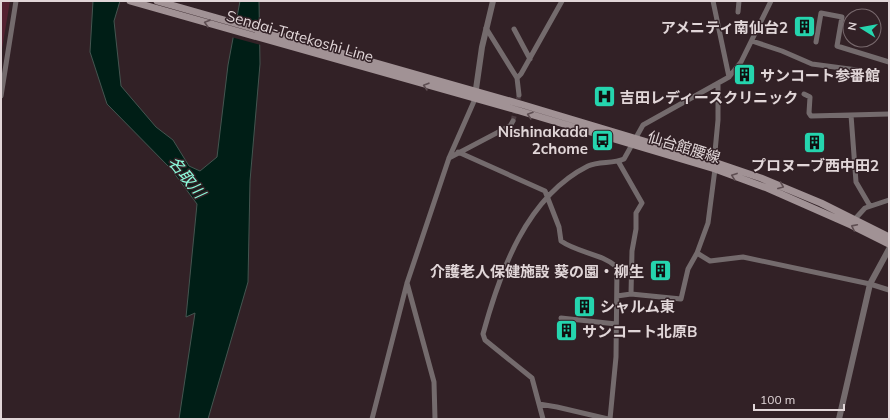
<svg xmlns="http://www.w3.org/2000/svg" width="890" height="420" viewBox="0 0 890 420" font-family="Mulish,'Noto Sans JP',sans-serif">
	<rect width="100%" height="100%" fill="#322126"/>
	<path fill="#542131" d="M1,1H10L1,55Z"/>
	<path fill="#001e16" stroke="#445550" d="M93,1H120L114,21L121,86L156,127L173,140L189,166L200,171L217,157L228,65L240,1H259L260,64L250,181L248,282L208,419H179L195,313L186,317L197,204L171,169L107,104L90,52Z"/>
	<path fill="#322126" d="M235,15L261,23V45L231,37Z"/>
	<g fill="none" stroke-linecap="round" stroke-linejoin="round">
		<path stroke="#4c3c41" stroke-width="5" stroke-dasharray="5 2.5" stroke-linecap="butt" d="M513,121L519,95"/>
		<path stroke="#746b6d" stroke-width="5" d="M713,1L729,77
			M738,12L739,1
			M486,28L517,78L519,95
			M514,29L530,59
			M752,41L782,51L812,64L857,70
			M816,42L821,13L842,17L837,46L889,62
			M517,78L521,74L562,1
			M804,94L810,97L809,113L811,116L889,114
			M1,96L16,1
			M851,115L856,182L870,206
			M458,152L545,191L559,227L561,241C578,253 601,253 617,267L616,357L610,419
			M449,158L510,126L513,121
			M618,161L642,203L636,213V229L632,251L631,294
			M714,162L718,120V83
			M855,219L865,208L889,200
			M697,253L708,223L715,169
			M407,283L434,382L435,419
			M617,296L631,294L681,299L688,269L697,253L710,261L743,257L870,284L889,290
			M561,318L616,324
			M539,404L557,407L608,419
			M372,419L407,283L449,158L475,99
			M543,419L532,378L485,340L483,334C500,272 526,197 588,166C599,161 613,164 624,159L643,125L729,77L741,62L771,1"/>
		<path stroke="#746b6d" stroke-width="6" d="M475,96L482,47L493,1
			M839,419L870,284L889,249"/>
		<path stroke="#a19295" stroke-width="7" d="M130,1L513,109L715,169L767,188L851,225L889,244
			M157,1L524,105L714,162L761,178L821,203L889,237"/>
	</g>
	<defs><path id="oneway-chevron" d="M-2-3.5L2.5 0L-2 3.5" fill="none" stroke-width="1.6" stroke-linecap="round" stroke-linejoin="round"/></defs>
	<g stroke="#5e4e52">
		<use href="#oneway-chevron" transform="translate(207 23) rotate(-164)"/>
		<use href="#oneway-chevron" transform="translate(426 86) rotate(-164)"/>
		<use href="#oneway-chevron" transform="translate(530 115) rotate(-163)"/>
		<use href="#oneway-chevron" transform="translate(734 176) rotate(-160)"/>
		<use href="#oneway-chevron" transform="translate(781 186) rotate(22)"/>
		<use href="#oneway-chevron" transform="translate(854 227) rotate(-154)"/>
	</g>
	<defs>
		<symbol id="building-square" viewBox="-11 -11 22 22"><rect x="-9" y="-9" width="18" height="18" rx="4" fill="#25d5ae" stroke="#322126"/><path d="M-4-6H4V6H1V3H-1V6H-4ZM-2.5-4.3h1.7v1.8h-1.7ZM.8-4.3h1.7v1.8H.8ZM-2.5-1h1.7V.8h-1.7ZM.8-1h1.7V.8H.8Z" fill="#111"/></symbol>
		<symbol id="hospital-square" viewBox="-11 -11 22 22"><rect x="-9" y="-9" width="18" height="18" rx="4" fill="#25d5ae" stroke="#322126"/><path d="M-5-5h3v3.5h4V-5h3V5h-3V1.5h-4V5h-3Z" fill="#111"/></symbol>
		<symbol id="bus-square" viewBox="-11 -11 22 22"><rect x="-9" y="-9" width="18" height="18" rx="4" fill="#25d5ae" stroke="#322126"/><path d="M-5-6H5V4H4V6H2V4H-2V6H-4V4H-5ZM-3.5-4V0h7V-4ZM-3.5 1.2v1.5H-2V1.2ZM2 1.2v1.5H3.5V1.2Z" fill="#111"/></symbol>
	</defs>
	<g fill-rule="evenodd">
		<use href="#building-square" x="792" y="14" width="25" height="25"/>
		<use href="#building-square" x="732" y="62" width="25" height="25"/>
		<use href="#hospital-square" x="592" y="84" width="25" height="25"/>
		<use href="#bus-square" x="590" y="128" width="25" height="25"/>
		<use href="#building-square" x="802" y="130" width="25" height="25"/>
		<use href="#building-square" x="648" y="258" width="25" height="25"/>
		<use href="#building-square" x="572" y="294" width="25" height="25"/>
		<use href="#building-square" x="554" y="318" width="25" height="25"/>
	</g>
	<g text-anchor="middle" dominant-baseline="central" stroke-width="3" stroke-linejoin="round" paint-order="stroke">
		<g font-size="15" font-weight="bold" fill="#e1d6d8" stroke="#322126" text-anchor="start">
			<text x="788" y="27" text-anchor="end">アメニティ南仙台2</text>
			<text x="760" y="75">サンコート参番館</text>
			<text x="620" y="97">吉田レディースクリニック</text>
			<text x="588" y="131" text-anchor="end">Nishinakada<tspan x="588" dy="17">2chome</tspan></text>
			<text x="815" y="165" text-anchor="middle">プロヌーブ西中田2</text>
			<text x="644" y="271" text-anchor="end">介護老人保健施設 葵の園・柳生</text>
			<text x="600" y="306">シャルム東</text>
			<text x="582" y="331">サンコート北原B</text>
		</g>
		<g font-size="15" fill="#e1d6d8" stroke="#322126">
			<text transform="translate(300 36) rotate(16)">Sendai-Tatekoshi Line</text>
			<text transform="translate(684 147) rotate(17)">仙台館腰線</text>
		</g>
		<g font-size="16" font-style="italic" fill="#8cfcdc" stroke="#322126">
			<text transform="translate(187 177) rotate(51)">名取川</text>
		</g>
	</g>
	<rect width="890" height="420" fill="none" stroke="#e1d6d8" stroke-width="4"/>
	<g transform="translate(862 28) rotate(281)"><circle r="19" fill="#322126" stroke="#78696d"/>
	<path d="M0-3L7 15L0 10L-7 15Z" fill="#25d5ae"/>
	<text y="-6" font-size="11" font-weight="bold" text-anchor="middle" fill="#e1d6d8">N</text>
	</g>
	<path d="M754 404v6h90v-6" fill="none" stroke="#e1d6d8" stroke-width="2"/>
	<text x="760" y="404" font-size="12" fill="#e1d6d8" stroke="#322126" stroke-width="3" paint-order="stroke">100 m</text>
</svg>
